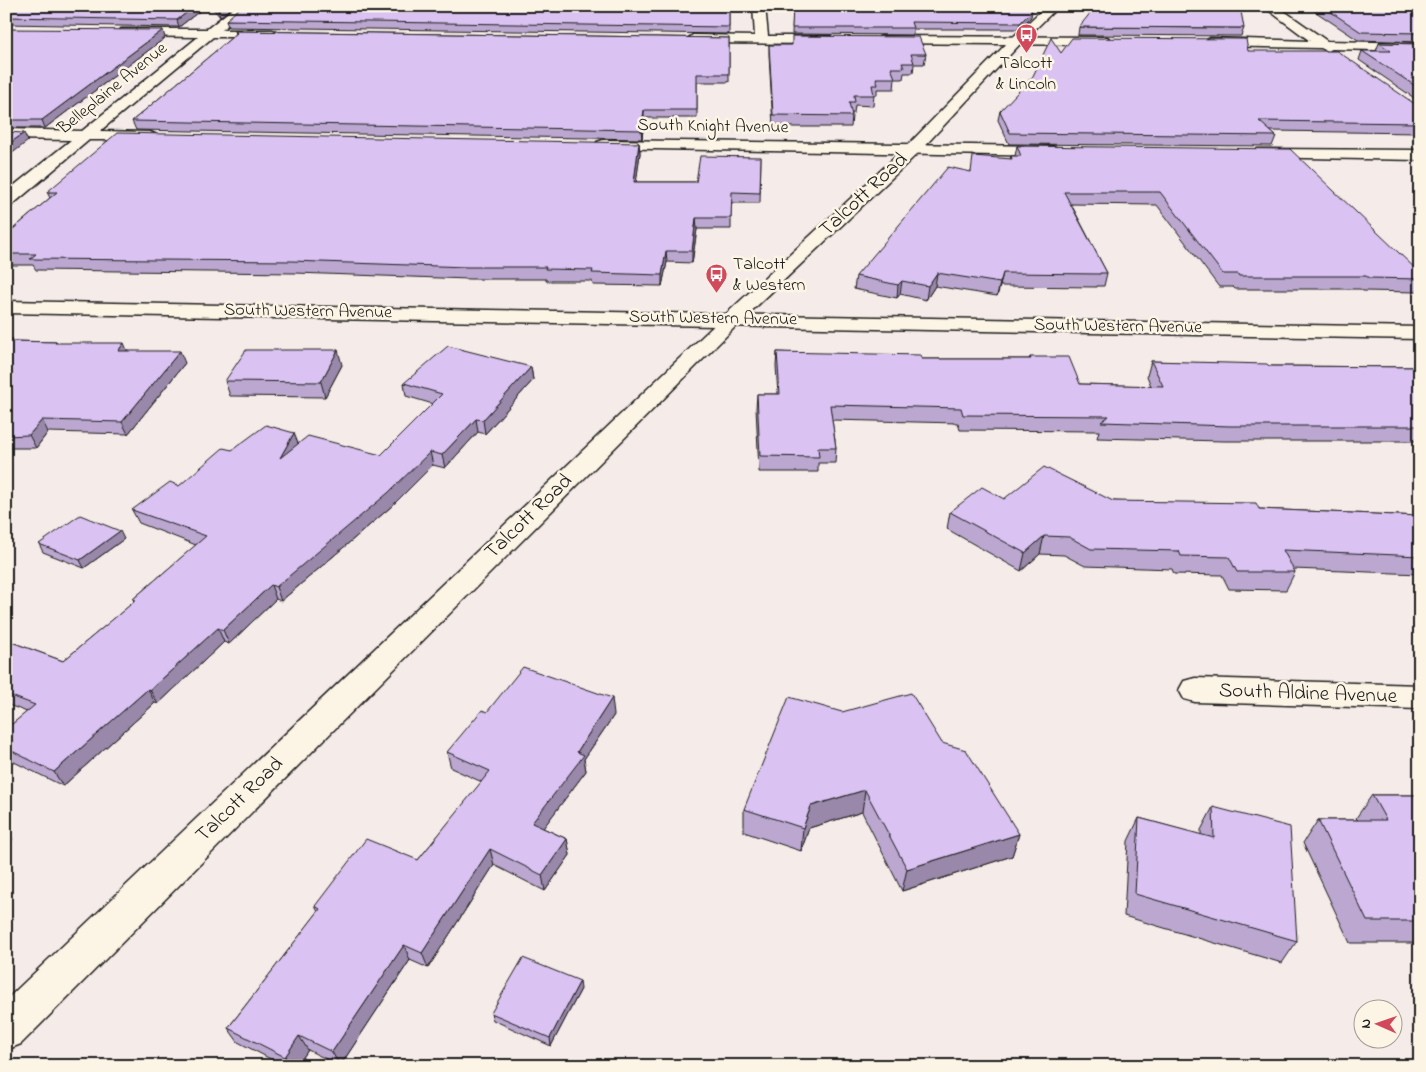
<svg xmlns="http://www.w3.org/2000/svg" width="1426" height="1072" viewBox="0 0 1426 1072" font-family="'Indie Flower',sans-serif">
	<rect width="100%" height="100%" fill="#f5ebe8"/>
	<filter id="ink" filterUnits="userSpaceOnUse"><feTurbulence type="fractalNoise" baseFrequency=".02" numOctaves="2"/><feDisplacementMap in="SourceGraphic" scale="10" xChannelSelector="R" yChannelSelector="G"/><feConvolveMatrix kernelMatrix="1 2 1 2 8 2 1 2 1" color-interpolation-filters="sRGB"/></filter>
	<g filter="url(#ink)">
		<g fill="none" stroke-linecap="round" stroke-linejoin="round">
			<defs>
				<path id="street" d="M236,6H249L222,30H272L276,31L278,34L276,37H213L100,131L150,132L155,134L158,137L155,140H89L12,205L6,206V192L71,140L6,139V129L82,131L198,37L125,36L119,32L121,29H207Z
					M753,6H765L768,36H830L836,40L830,44L693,43L687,39L693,35L755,36Z
					M1263,6H1277L1327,41L1420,43V51L1332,49L1327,51L1321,48L1210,46L1204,42L1210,38L1310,41Z
					M883,36L1107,37L1113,41L1107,45L879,43L877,40L879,37Z
					M603,140L1052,146L1058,148L1060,151L1058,154L1052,156L597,148L595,145L597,142Z
					M1258,149L1420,150V160L1252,157L1250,154L1252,151Z
					M6,301L1420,327V339L6,313Z
					M1195,678L1420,685V709L1195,702L1184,699L1179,690L1184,681Z"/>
				<path id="secondary" d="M1046,6H1059L1020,44L918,153L739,323L21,1044L6,1050V1000L725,315L906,147L1012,38Z"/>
			</defs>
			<use href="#street" stroke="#1c1c1c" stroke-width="3"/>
			<use href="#secondary" stroke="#1c1c1c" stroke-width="3"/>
			<use href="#street" fill="#fcf5e5" fill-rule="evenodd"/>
			<use href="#secondary" fill="#fcf5e5" fill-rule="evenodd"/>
		</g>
		<path fill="#bba7d0" stroke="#1c1c1c" d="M6,6H206L179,27L6,24Z
			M211,6H233L220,17Z
			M729,6V34L228,27L226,20Z
			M793,6L1031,17L1019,29H913V35L792,34Z
			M1307,6H1420V42L1358,40Z
			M1079,27L1244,28L1241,36L1078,35Z
			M6,29L165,38L45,128H6Z
			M235,31L729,38V82H697V118H644L642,139L136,130L132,121L236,34Z
			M1379,43L1420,44V102L1359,60L1362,51H1376Z
			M769,45L926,54L924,64H914L913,73H904L903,79H895L894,89H877V95H874L873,106L855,105L854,113H852V116L851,127H773L769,55Z
			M1248,51L1420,106V133L1270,131L1276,136L1272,146L1009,144L998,120L1000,111L1061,53Z
			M639,143L640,153L636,182H696L761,157L760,203H731V229H697L692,263L667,262L662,286L593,285L592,281H546V279H469L295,273L36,270L33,265H6V235L50,198L47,192Z
			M1017,146L1420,273V285L1417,292L1363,291L1360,289H1235L1233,287H1219L1157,205L1071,204L1107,273L1104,286H1097V287L1000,286L997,296L935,286L926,300L900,294L897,298L854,289L856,276L971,172L1010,159L1011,156H1015Z
			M6,338L14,341L56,342V343L128,351L185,363L128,434L48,432L36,448H6Z
			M777,352L922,359H1029L1030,357L1080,384L1151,386L1147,376L1151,361L1269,366L1420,367V441H1224L1097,438L1099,431L960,430L958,423L832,420L836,448L835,463H818V472H759L756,408L757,394H778L776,366Z
			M342,365L325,397L230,396L225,381Z
			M531,367L533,380L485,434L478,432L445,468L433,465L392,506L281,601L276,599L229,644L224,642L158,704L155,703L63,786L6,758V729L27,712L6,704V640L63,661L134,602L133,599L196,545L139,523L132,510L179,486L232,450L298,444L381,455L433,404L406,396L404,383Z
			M1004,499L1113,501L1259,509L1420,516V574L1293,569L1295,572L1286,590L1229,589L1222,575L1174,574L1172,569L1085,566L1064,555L1040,554L1021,571L947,529L950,512Z
			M124,539L84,568L43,552L39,544Z
			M487,712L614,715L584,759L586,771L543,828L567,839L570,855L545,891L494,865L428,968L410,960L340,1066L308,1050L297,1066H284L238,1042L228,1028L318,912L315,906L418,860L482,782L451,768L447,752Z
			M942,743L1019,834L1012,856L902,891L862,812L809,828L801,851L744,832V809Z
			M1372,795H1420V943H1350L1303,843L1318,820H1358L1356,818Z
			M1213,807L1297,941L1282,963L1124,916L1128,841L1139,818L1201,835V830Z
			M581,989L551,1046L493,1020L491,1013Z"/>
		<path fill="#9988a9" stroke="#1c1c1c" d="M195,6H206L179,27L177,20Z
			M223,6H233L220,17L218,10Z
			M1032,11L1031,17L1019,29L1020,23Z
			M163,30L165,38L45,128L42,120Z
			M644,110V118L642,139L641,130Z
			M24,133L28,141L6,158V146Z
			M639,143L640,153L635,192L634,182Z
			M696,218L697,229L692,263V251Z
			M666,251L667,262L662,286V275Z
			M937,273L935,286L926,300L928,286Z
			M1003,273L1000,286L997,296L1000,283Z
			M902,281L900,294L897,298L898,285Z
			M124,343L129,355L118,351Z
			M338,350L342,365L325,397L321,382Z
			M180,351L185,363L128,434L122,422Z
			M531,367L533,380L485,434L483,420Z
			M476,419L478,432L445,468L442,455Z
			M42,420L48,432L36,448L29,435Z
			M294,433L299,446L280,458Z
			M430,452L433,465L392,506L281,601L276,587Z
			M120,531L124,539L84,568L80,560Z
			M1044,536L1040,554L1021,571L1025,553Z
			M271,585L276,599L229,644L223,630Z
			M218,628L224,642L158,704L150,690Z
			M148,689L155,703L63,786L54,772Z
			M612,698L614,715L584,759L586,771L535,839L532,823L577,752Z
			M865,790L862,812L809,828L801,851L803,828L811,806Z
			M6,831L13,839L6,847Z
			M1019,834L1012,856L902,891L907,869Z
			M567,839L570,855L545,891L542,875Z
			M490,849L494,865L428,968L422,953Z
			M404,945L410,960L340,1066L332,1052Z
			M580,981L581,989L551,1046L550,1038Z
			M299,1036L308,1050L297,1066H290L285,1057Z"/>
		<path fill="#dac2f2" stroke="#1c1c1c" d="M6,6H195L177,20L6,17Z
			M215,6H223L218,10Z
			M242,6H729V27L226,20Z
			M793,6H1029L1032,11L1020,23L911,22L913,28H792Z
			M1096,6H1240L1244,28L1079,27Z
			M1322,6H1420V33L1361,32Z
			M6,29L163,30L42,120H6Z
			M235,31L729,38V74H697V110H644L641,130L132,121L237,33Z
			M792,36L919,37L926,54H911L914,63H902L904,68H891L895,78H876L878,85H872L874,95H854L855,102H849L852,116L773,115L769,45H792Z
			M1051,38L1061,53L1072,38L1246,39L1248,51H1337L1418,106H1420V123L1259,121L1276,136L1010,133L1000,111L1033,76Z
			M1379,43L1420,44V89L1362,51H1391Z
			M6,132L24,133L6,146Z
			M117,133L639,143L634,182H696L700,156L761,157L760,193L732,192L731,218H696L692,251H666L662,275L592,273L593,270L545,269L546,267H467L291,261L30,259L36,254H6V235L57,192H47Z
			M1017,146L1290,149L1420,273V274H1418L1420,276V279L1369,278L1366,276H1239L1238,274H1223L1160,192H1064L1107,273H1100V274L1003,273L1000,283L937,273L928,286L902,281L898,285L856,276L948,167L971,172L973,156L1012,159L1011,156H1021Z
			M6,338L13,339L10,341L56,342L55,343H124L118,351H180L122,422L42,420L29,435L6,436Z
			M448,346L531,367L483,420L476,419L442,455L430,452L388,493L276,587L271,585L223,630L218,628L150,690L148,689L54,772L6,748V729L35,705L6,694V640L63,661L136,600L133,599L206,536L132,510L170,482L179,486L223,448L232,450L266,425L294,433L280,458L308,436L381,455L442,394L404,383Z
			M246,350H338L321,382L225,381Z
			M777,352L921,355L922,359H1031L1030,357H1069L1080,384L1163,386L1151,361L1267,364L1269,366L1420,367V426H1230L1101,422L1109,416L963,415L961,408L830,405L836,448H818L819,457L760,456L757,394H780Z
			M1044,467L1113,501L1256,503L1259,509L1420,516V556L1283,550L1295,572H1237L1229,557L1181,556L1179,551L1091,549L1069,537L1044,536L1025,553L950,512L982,487L1004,499Z
			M80,515L120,531L80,560L39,544Z
			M523,667L612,698L577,752L584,755L532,823L567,839L542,875L490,849L422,953L404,945L332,1052L299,1036L285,1057L228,1028L320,909L315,906L366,839L418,860L490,771L447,752L482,710L487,712Z
			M911,693L942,743L966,750L1019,834L907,869L865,790L811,806L803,828L744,809L789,697L842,712Z
			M1372,795H1420V921H1367L1318,820H1386Z
			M1213,807L1290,827L1297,941L1135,894L1139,818L1214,838Z
			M523,958L580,981L550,1038L491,1013Z"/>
	</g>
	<defs>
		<symbol id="bus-pin" viewBox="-11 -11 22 30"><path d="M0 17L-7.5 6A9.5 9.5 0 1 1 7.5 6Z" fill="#d1495b" stroke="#fcf5e5"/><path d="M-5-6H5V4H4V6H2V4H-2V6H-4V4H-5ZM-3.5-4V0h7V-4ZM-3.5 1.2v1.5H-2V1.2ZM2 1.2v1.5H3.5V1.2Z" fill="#fff"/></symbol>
	</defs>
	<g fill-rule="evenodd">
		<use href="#bus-pin" x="1014" y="22" width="25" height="34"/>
		<use href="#bus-pin" x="704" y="262" width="25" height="34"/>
	</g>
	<g text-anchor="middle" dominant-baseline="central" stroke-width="5" stroke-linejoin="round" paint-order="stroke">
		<g font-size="18" fill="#1c1c1c" stroke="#fcf5e5">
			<text x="1026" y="64">Talcott<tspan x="1026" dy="21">&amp; Lincoln</tspan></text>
			<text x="733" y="265" text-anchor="start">Talcott<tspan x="733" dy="21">&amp; Western</tspan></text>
		</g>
		<g font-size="18" fill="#1c1c1c" stroke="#fcf5e5">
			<text transform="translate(113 89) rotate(-39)">Belleplaine Avenue</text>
			<text transform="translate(713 127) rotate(1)">South Knight Avenue</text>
			<text transform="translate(308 312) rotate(1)">South Western Avenue</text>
			<text transform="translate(713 319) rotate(1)">South Western Avenue</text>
			<text transform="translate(1118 327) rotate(1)">South Western Avenue</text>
		</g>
		<g font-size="21" fill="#1c1c1c" stroke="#fcf5e5">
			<text transform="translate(864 195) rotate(-43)">Talcott Road</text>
			<text transform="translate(529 517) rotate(-44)">Talcott Road</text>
			<text transform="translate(1308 694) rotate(2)">South Aldine Avenue</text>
			<text transform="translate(240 800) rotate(-44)">Talcott Road</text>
		</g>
	</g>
	<rect width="1426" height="1072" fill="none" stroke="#fcf5e5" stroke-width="25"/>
	<rect x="12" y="12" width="1401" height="1047" fill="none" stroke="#1c1c1c" stroke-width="2" filter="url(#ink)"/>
	<g transform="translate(1378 1024) rotate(272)"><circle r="24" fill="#fcf5e5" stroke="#a29e95"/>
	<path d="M0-4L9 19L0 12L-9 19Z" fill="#d1495b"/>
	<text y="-8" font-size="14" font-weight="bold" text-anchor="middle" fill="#1c1c1c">N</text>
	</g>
</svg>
